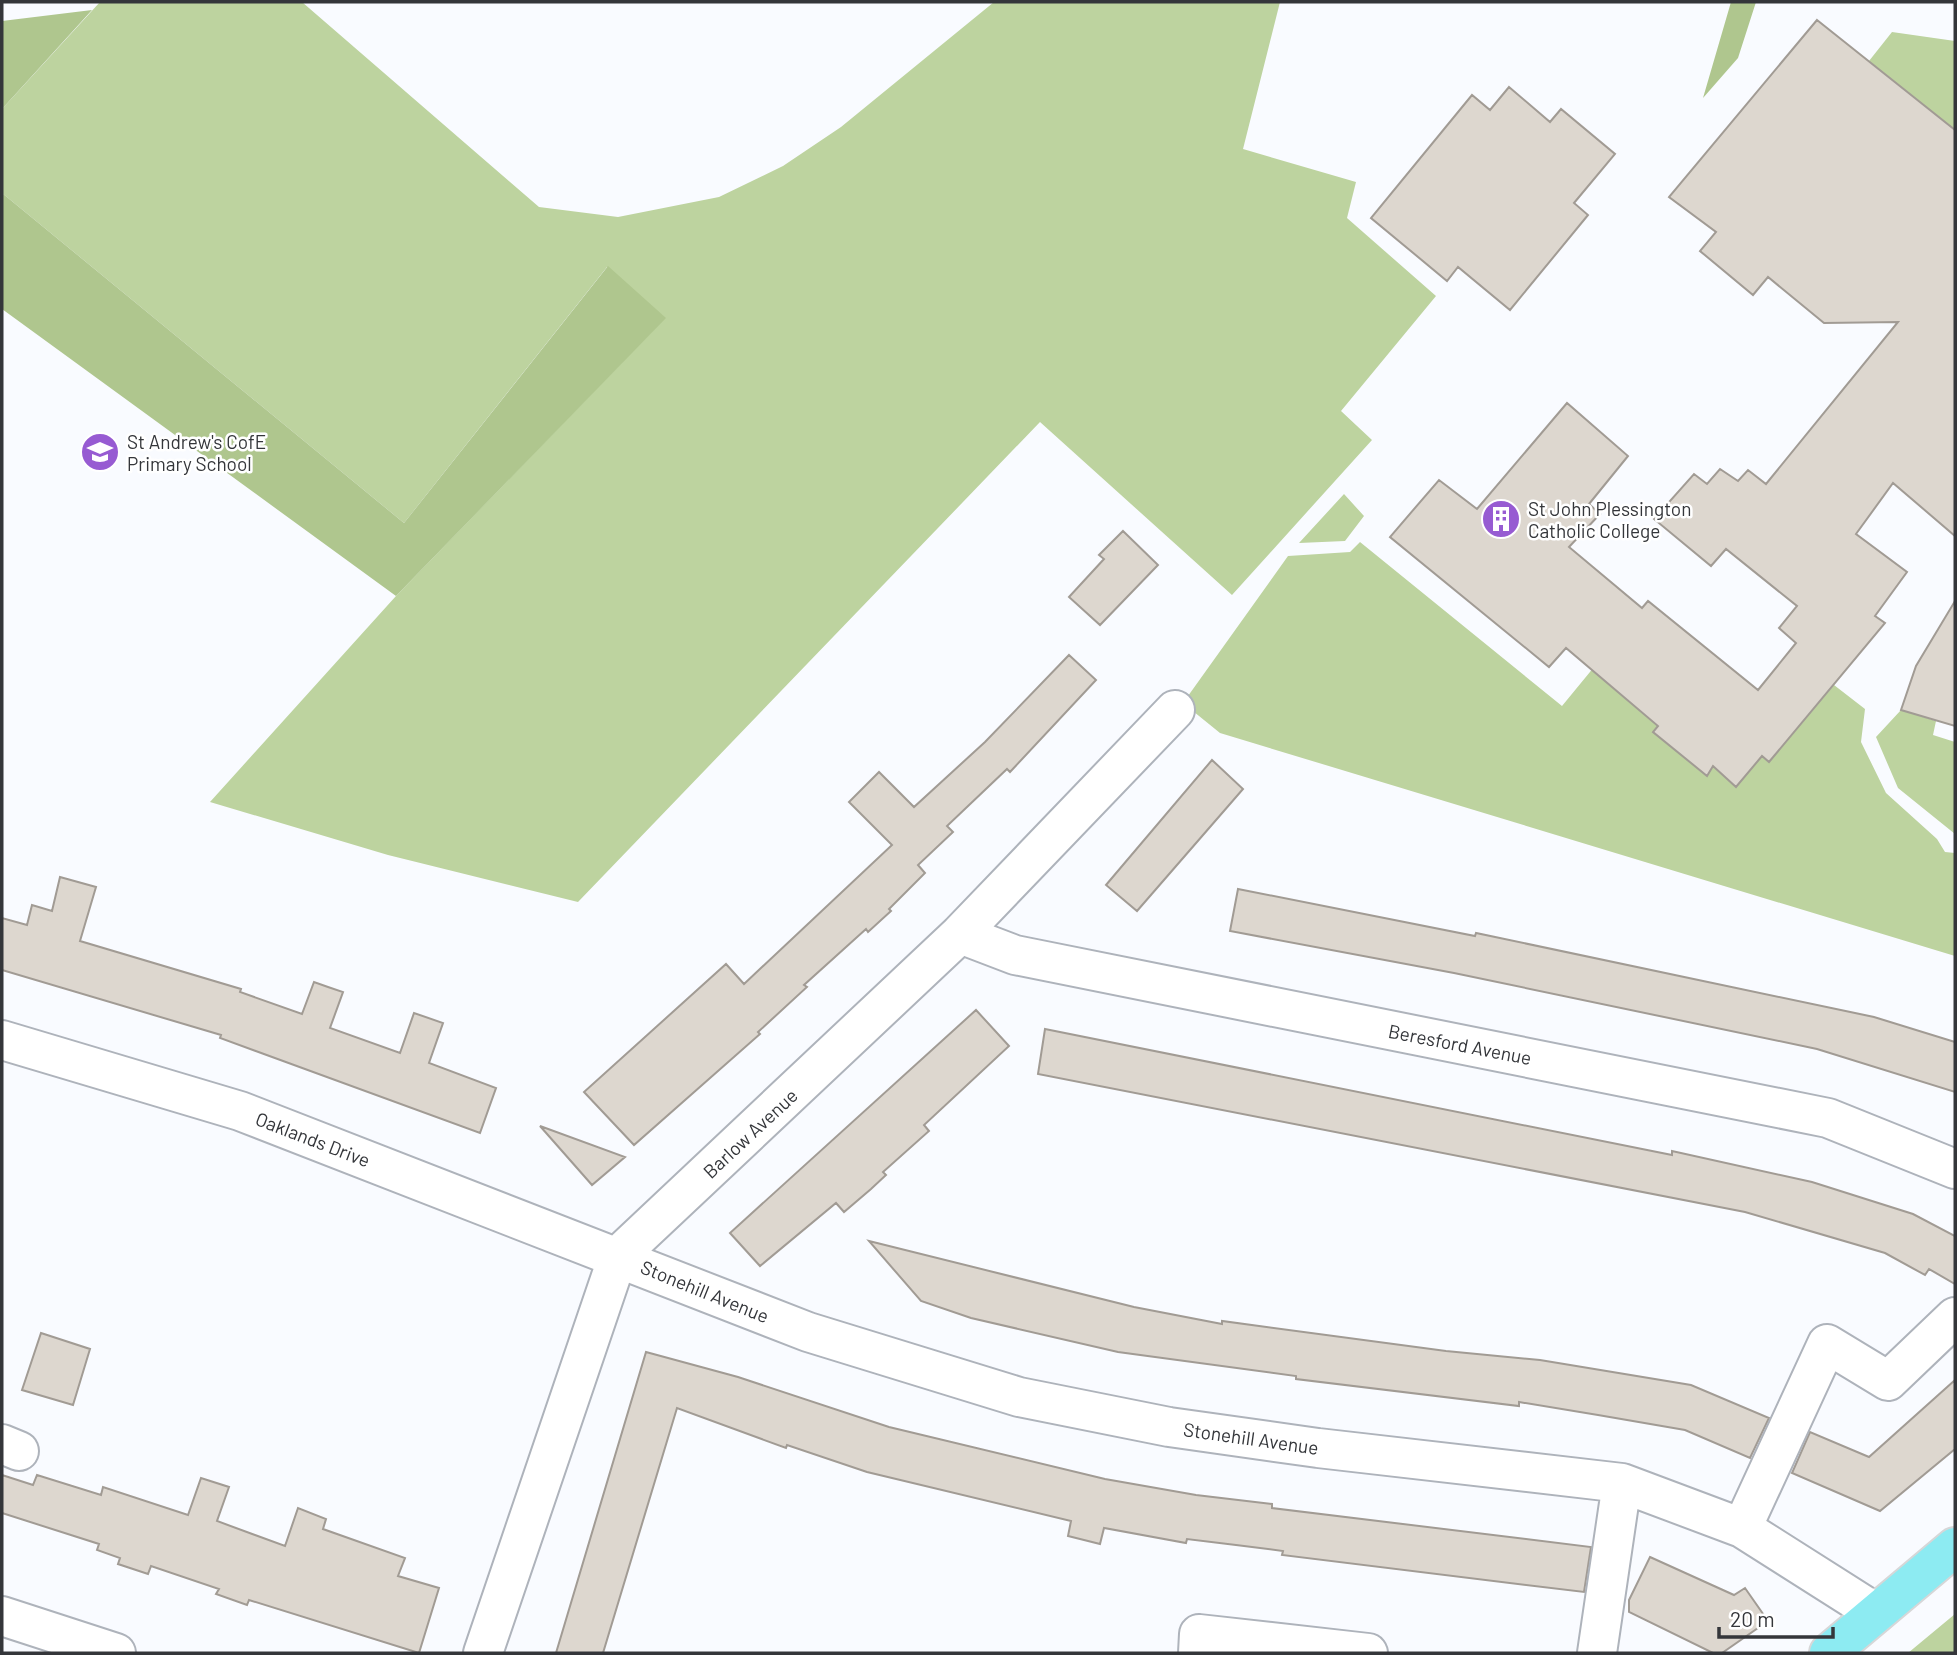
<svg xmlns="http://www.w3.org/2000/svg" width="1957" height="1655" viewBox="0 0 1957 1655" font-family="Barlow,sans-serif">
	<rect width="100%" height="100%" fill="#f9fbff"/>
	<path fill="#bdd39f" d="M100,2H302L539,207L618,217L719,197L783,166L841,127L994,2H1280L1243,149L1356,182L1347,218L1436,296L1341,411L1372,440L1232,595L1040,422L578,902L388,855L210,802L396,596L665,318L607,267L404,523L2,193V109Z
		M1892,32L1955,41V130L1869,61Z
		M1344,494L1364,516L1345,541L1299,543Z
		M1360,542L1562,706L1599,661L1663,720L1654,732L1706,775L1713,766L1736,787L1762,756L1769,761L1834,685L1865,709L1861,742L1886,793L1937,839L1945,852L1955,853V956L1220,733L1183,703L1288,556L1350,552Z
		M1901,710L1936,721L1933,735L1955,742V834L1898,788L1876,737Z
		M1955,1614V1653H1908Z"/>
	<path fill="#afc68e" d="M1731,2H1756L1738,58L1703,98Z
		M92,10L2,109V21Z
		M2,193L404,523L608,266L666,318L396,596L2,309Z"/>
	<path fill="#ddd7cf" stroke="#a19b94" stroke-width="2" d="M1817,20L1955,130V536L1893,483L1856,534L1907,572L1875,616L1885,623L1769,762L1762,756L1736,787L1713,766L1707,776L1653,732L1658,726L1566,648L1549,667L1390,537L1439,480L1477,509L1567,403L1628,456L1589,504L1600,514L1569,547L1642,608L1648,601L1758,690L1796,643L1779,628L1797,606L1726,549L1711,566L1654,519L1694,474L1707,484L1720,469L1738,481L1748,470L1766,484L1898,322L1824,323L1768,277L1753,295L1700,251L1716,232L1669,197Z
		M1509,87L1550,122L1561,109L1615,154L1574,203L1588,215L1510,310L1458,267L1447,281L1371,218L1472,95L1490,110Z
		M1123,531L1158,565L1100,625L1069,597L1104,559L1099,555Z
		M1955,601V726L1901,710L1916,666Z
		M1069,655L1096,680L1010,772L1007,769L947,826L953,832L918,865L925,873L889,909L891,911L868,932L866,929L804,985L807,987L758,1032L760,1034L634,1145L584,1092L726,964L744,984L892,845L849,802L879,772L914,807L985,742Z
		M1212,760L1243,789L1137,911L1106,885Z
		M60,877L96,887L80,941L241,989L240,992L302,1014L314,982L328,987L343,992L330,1028L400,1053L414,1013L443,1023L429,1063L496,1088L480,1133L220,1038L221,1035L2,970V918L27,925L32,905L52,911Z
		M1238,889L1475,936L1476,933L1874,1017L1955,1042V1092L1817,1049L1454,973L1230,931Z
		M976,1010L1009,1046L924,1125L929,1131L883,1172L886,1175L871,1189L844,1212L836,1203L760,1266L730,1233Z
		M1045,1029L1672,1155V1151L1812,1182L1913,1214L1955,1236V1284L1929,1269L1925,1275L1885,1253L1745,1212L1038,1074Z
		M540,1126L625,1157L592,1185Z
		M869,1241L1134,1307L1222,1324V1321L1446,1351L1540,1360L1691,1385L1769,1418L1750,1458L1685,1430L1598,1415L1519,1402V1406L1296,1379V1376L1118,1352L971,1318L921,1301Z
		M41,1333L90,1349L73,1405L22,1390Z
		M646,1352L738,1377L889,1427L1105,1479L1196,1495L1272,1504V1508L1591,1547L1584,1592L1282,1555L1283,1551L1236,1545L1187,1539L1186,1543L1104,1528L1100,1544L1068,1536L1071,1521L867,1472L787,1445L786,1448L677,1408L603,1653H556Z
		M1955,1380V1449L1880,1511L1792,1473L1810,1432L1869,1457Z
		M2,1475L33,1485L37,1475L101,1495L103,1487L188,1515L201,1478L229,1487L217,1521L285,1546L298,1508L326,1519L323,1529L405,1558L398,1576L439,1588L419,1653L249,1600L247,1605L216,1594L219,1589L151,1566L148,1574L118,1564L120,1558L97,1550L99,1544L2,1513Z
		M1650,1557L1734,1595L1745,1588L1768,1621L1722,1653H1713L1629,1612V1600Z"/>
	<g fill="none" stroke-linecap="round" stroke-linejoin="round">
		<defs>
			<path id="minor" d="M960,934L1015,955L1828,1118L1955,1169
				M2,1040L240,1111L808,1332L1019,1397L1169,1427L1318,1448L1622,1483L1742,1528L1876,1613
				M2,1444L19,1451
				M1742,1528L1827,1344L1888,1381L1955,1317
				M2,1616L116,1653
				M483,1653L618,1256L960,934L1175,710
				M1198,1653L1199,1634L1368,1653
				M1597,1653L1622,1483"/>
			<path id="major" d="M1829,1653L1955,1547"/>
		</defs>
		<use href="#minor" stroke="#aeb3bb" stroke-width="42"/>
		<use href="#major" stroke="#d6d7d8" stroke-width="42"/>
		<use href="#minor" stroke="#fff" stroke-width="38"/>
		<use href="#major" stroke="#8debf2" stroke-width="38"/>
	</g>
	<defs>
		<symbol id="school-disc" viewBox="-11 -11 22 22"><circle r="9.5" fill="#975bd2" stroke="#fff"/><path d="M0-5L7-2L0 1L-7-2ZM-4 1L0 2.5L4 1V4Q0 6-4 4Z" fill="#fff"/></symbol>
		<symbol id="building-disc" viewBox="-11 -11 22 22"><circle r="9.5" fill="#975bd2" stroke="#fff"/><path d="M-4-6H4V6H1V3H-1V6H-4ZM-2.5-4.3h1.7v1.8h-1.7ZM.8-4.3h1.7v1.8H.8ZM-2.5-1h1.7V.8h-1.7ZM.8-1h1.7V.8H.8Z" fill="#fff"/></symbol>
	</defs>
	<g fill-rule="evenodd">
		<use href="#school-disc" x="78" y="430" width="44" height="44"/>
		<use href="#building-disc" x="1479" y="497" width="44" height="44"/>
	</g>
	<g text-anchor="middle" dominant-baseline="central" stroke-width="5" stroke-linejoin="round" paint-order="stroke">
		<g font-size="19" fill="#34363a" stroke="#fff" text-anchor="start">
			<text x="127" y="441">St Andrew's CofE<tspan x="127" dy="22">Primary School</tspan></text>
			<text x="1528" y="508">St John Plessington<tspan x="1528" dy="22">Catholic College</tspan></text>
		</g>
		<g font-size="19" fill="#34363a" stroke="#fff">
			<text transform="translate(1460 1044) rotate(11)">Beresford Avenue</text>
			<text transform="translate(750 1133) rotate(-43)">Barlow Avenue</text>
			<text transform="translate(313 1139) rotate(21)">Oaklands Drive</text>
			<text transform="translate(705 1291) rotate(22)">Stonehill Avenue</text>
			<text transform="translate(1251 1438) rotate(8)">Stonehill Avenue</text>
		</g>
	</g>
	<rect width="1957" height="1655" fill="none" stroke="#34363a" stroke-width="7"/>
	<path d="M1719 1627v10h114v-10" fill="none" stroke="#34363a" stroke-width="3.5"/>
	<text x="1730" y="1627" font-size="21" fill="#34363a" stroke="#ffffff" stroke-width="5" paint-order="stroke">20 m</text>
</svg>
